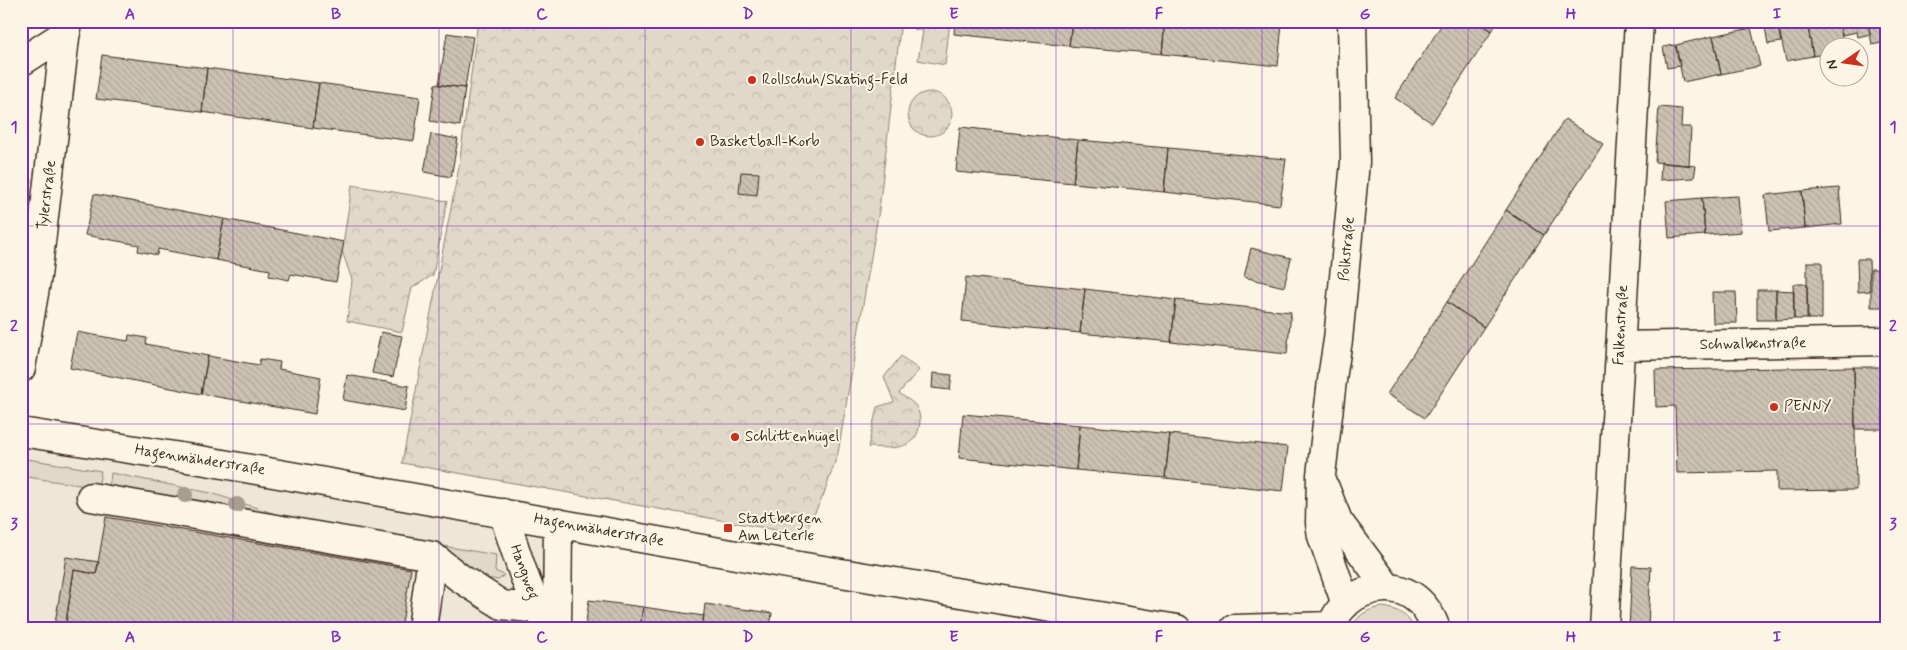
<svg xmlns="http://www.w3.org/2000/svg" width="1907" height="650" viewBox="0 0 1907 650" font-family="Mynerve,sans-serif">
	<defs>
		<pattern id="park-crowns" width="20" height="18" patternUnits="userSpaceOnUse" patternTransform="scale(1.25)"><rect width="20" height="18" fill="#e0d8c8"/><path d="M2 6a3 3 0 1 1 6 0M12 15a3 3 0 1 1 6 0" fill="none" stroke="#c1baab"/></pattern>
		<pattern id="building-back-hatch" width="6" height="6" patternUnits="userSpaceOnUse" patternTransform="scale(1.25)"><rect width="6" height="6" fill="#ccc2b3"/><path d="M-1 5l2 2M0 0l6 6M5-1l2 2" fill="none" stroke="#b0a79a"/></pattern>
	</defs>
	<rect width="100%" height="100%" fill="#fcf5e5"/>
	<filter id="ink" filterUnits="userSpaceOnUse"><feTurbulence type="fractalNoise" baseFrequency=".02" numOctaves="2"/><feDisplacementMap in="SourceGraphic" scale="10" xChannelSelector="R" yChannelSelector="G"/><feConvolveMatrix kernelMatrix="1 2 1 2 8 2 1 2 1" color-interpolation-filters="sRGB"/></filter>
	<g filter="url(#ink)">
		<path fill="#eee6d6" d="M21,432L558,523L557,629H21Z"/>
		<path fill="#e0d8c8" stroke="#8e8173" d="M21,458L101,471L98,488L21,476Z
			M111,473L211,493L285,517L109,488Z
			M437,545L496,555L495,571L504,575L499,580L485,578Z
			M1383,607C1397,609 1409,615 1414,629H1351C1358,614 1368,609 1383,607Z"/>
		<path fill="url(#park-crowns)" stroke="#8e8173" d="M478,21H901L879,210L838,453L824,494L804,535L402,463L459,166Z
			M915,21H950L945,65L918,60L923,31L914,29Z
			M908 114a22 22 0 1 1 44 0a22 22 0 1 1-44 0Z
			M352,185L447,201L433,275L412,288L402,332L347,321L352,280L342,251Z
			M901,356L919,370L899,393C904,397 910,400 915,405C920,412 921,420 919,428C914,452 887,448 868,447L877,407L894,402L884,377Z"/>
		<path fill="url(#building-back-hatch)" stroke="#3b2a1e" d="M955,21H1072L1069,46L954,34Z
			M1072,21H1165L1162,54L1069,46Z
			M1165,21H1262L1282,23L1278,66L1162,54Z
			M1444,21H1477L1492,31L1432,123L1395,98Z
			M1477,21H1498L1492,31Z
			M1792,21H1807L1813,56L1786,61L1778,24Z
			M1807,21H1839L1844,48H1830V53L1813,56Z
			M1839,21H1855L1857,32L1842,35Z
			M1855,21H1868L1870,34L1858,37Z
			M1868,21H1886V42L1872,45Z
			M1777,24L1781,42L1768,44L1765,27Z
			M1751,28L1760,66L1721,74L1713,36Z
			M447,33L473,37L465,88L439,85Z
			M1713,36L1721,74L1683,82L1676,45Z
			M1675,45L1680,66L1667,68L1663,47Z
			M102,55L207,68L202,112L96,99Z
			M207,68L319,83L313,128L202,112Z
			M319,83L420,97L414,141L313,128Z
			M435,84L465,88L460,126L430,121Z
			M1659,107L1682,109L1681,127H1691L1689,165L1655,162Z
			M1565,119L1603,144L1544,235L1506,210Z
			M960,127L1078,140L1073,183L956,172Z
			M431,134L458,139L451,177L424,172Z
			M1078,140L1168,148L1164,192L1073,183Z
			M1168,148L1286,159L1280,205L1164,192Z
			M1661,163L1696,166L1694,178L1660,180Z
			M741,172L759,173L757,195L739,193Z
			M1839,188L1842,224L1805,228L1802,191Z
			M1802,191L1805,228L1769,231L1765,195Z
			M94,194L224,219L216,260L158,249L157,255L138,251L139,245L85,235Z
			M1738,196L1741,232L1705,235L1702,198Z
			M1702,198L1705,235L1669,238L1666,201Z
			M1506,210L1544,235L1484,327L1447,302Z
			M224,219L344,242L336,282L291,274L289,280L269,276L270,270L216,260Z
			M1251,248L1291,258L1284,287L1244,277Z
			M1857,259H1869L1870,291L1858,292Z
			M1807,262H1822V319H1807Z
			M1871,269H1886V307H1871Z
			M966,277L1085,289L1080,333L962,321Z
			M1793,284H1807L1808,319H1794Z
			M1085,289L1176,300L1171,342L1080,333Z
			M1757,290H1776V320H1757Z
			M1776,290L1794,291V319L1776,320Z
			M1712,292H1736L1737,323H1713Z
			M1176,300L1291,312L1287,354L1171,342Z
			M1447,302L1484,327L1425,418L1387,394Z
			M77,332L128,341L129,335L147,338L146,344L208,356L201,394L70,368Z
			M381,332L402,336L393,377L372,373Z
			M208,356L259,365L260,359L280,362L279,369L321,377L315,414L201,394Z
			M1854,367H1883V429H1855Z
			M1854,367L1856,490L1777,491V471L1677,473L1675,406L1656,407L1655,370Z
			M1883,367H1886V446Z
			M933,373L952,375L950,390L932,388Z
			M347,375L409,386L405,411L343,400Z
			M963,414L1080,425L1076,470L959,458Z
			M1080,425L1170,434L1165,478L1076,470Z
			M1170,434L1288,447L1283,491L1165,478Z
			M106,517L411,569L401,629H65L74,570L96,574Z
			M66,557L99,562L96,574L74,570L65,629H54Z
			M1632,566L1651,567L1648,626L1650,629H1629Z
			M589,600L643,607L640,629H585Z
			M705,604L772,613L770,629H702Z
			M643,607L704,616L702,629H640Z
			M458,624L525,625V629H458Z"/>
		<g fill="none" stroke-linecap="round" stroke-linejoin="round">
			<defs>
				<path id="minor" d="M21,62L66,33
					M1620,346L1886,341
					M21,368L37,276L67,21
					M21,432L206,461L793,565L1177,629
					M1325,488L1338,521L1388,588
					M91,497L432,556L460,578L502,605L557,611
					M503,513C516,550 526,589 545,623
					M1346,604L1322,536L1320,523L1321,475L1333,372L1338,340L1355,162L1352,21
					M422,629L432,556
					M557,629L558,523
					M1234,629L1331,626
					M1331,629C1339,595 1382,577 1411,595C1424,603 1431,615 1436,629
					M1604,629L1639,21"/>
			</defs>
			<use href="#minor" stroke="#3b2a1e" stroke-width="31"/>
			<use href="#minor" stroke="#fcf5e5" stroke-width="28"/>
		</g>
		<g fill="#a89e8f">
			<circle cx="185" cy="495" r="8"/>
			<circle cx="237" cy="505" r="8"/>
		</g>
	</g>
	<path fill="none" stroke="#7b2cbf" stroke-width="1" stroke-opacity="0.55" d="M233,21V629M439,21V629M645,21V629M851,21V629M1056,21V629M1262,21V629M1468,21V629M1674,21V629M21,226H1886M21,424H1886"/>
	<g fill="#c8321e" stroke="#fcf5e5" stroke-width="2">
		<circle cx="752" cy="80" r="5"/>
		<circle cx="700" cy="142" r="5"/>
		<circle cx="1774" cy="407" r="5"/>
		<circle cx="735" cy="437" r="5"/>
		<rect x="723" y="523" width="10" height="10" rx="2.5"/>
	</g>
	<g text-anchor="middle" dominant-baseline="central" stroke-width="4" stroke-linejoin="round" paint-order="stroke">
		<g font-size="15" fill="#3b2a1e" stroke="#fcf5e5" text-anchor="start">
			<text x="762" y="80">Rollschuh/Skating-Feld</text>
			<text x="710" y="142">Basketball-Korb</text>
			<text x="1784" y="407">PENNY</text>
			<text x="745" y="437">Schlittenhügel</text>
			<text x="738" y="519">Stadtbergen<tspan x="738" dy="17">Am Leiterle</tspan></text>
		</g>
		<g font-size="15" fill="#3b2a1e" stroke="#fcf5e5">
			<text transform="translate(47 195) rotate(-83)">Tylerstraße</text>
			<text transform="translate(1347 249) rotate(-85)">Polkstraße</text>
			<text transform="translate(1621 325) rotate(-87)">Falkenstraße</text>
			<text transform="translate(1753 344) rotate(-1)">Schwalbenstraße</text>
			<text transform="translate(200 460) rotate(9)">Hagenmähderstraße</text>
			<text transform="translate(599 530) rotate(10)">Hagenmähderstraße</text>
			<text transform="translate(524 572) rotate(70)">Hangweg</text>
		</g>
	</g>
	<rect width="1907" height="650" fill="none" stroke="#fcf5e5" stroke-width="55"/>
	<g transform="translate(1844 62) rotate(257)"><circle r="24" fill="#fcf5e5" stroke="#afa495"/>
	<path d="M0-4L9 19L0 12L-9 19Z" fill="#c8321e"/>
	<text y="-8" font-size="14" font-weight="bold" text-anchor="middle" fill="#3b2a1e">N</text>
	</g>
	<rect x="28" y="28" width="1852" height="594" fill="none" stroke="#7b2cbf" stroke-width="2"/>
	<g font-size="16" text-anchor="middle" font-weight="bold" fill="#7b2cbf">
		<text x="130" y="19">A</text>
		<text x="336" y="19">B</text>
		<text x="542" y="19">C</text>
		<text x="748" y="19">D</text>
		<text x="954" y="19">E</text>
		<text x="1159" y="19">F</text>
		<text x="1365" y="19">G</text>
		<text x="1571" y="19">H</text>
		<text x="1777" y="19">I</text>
		<text x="14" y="132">1</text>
		<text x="1893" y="132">1</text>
		<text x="14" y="331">2</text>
		<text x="1893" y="331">2</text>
		<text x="14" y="529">3</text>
		<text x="1893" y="529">3</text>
		<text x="130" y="642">A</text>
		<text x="336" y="642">B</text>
		<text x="542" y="642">C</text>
		<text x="748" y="642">D</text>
		<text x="954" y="642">E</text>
		<text x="1159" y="642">F</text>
		<text x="1365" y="642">G</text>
		<text x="1571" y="642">H</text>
		<text x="1777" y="642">I</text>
	</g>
</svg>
